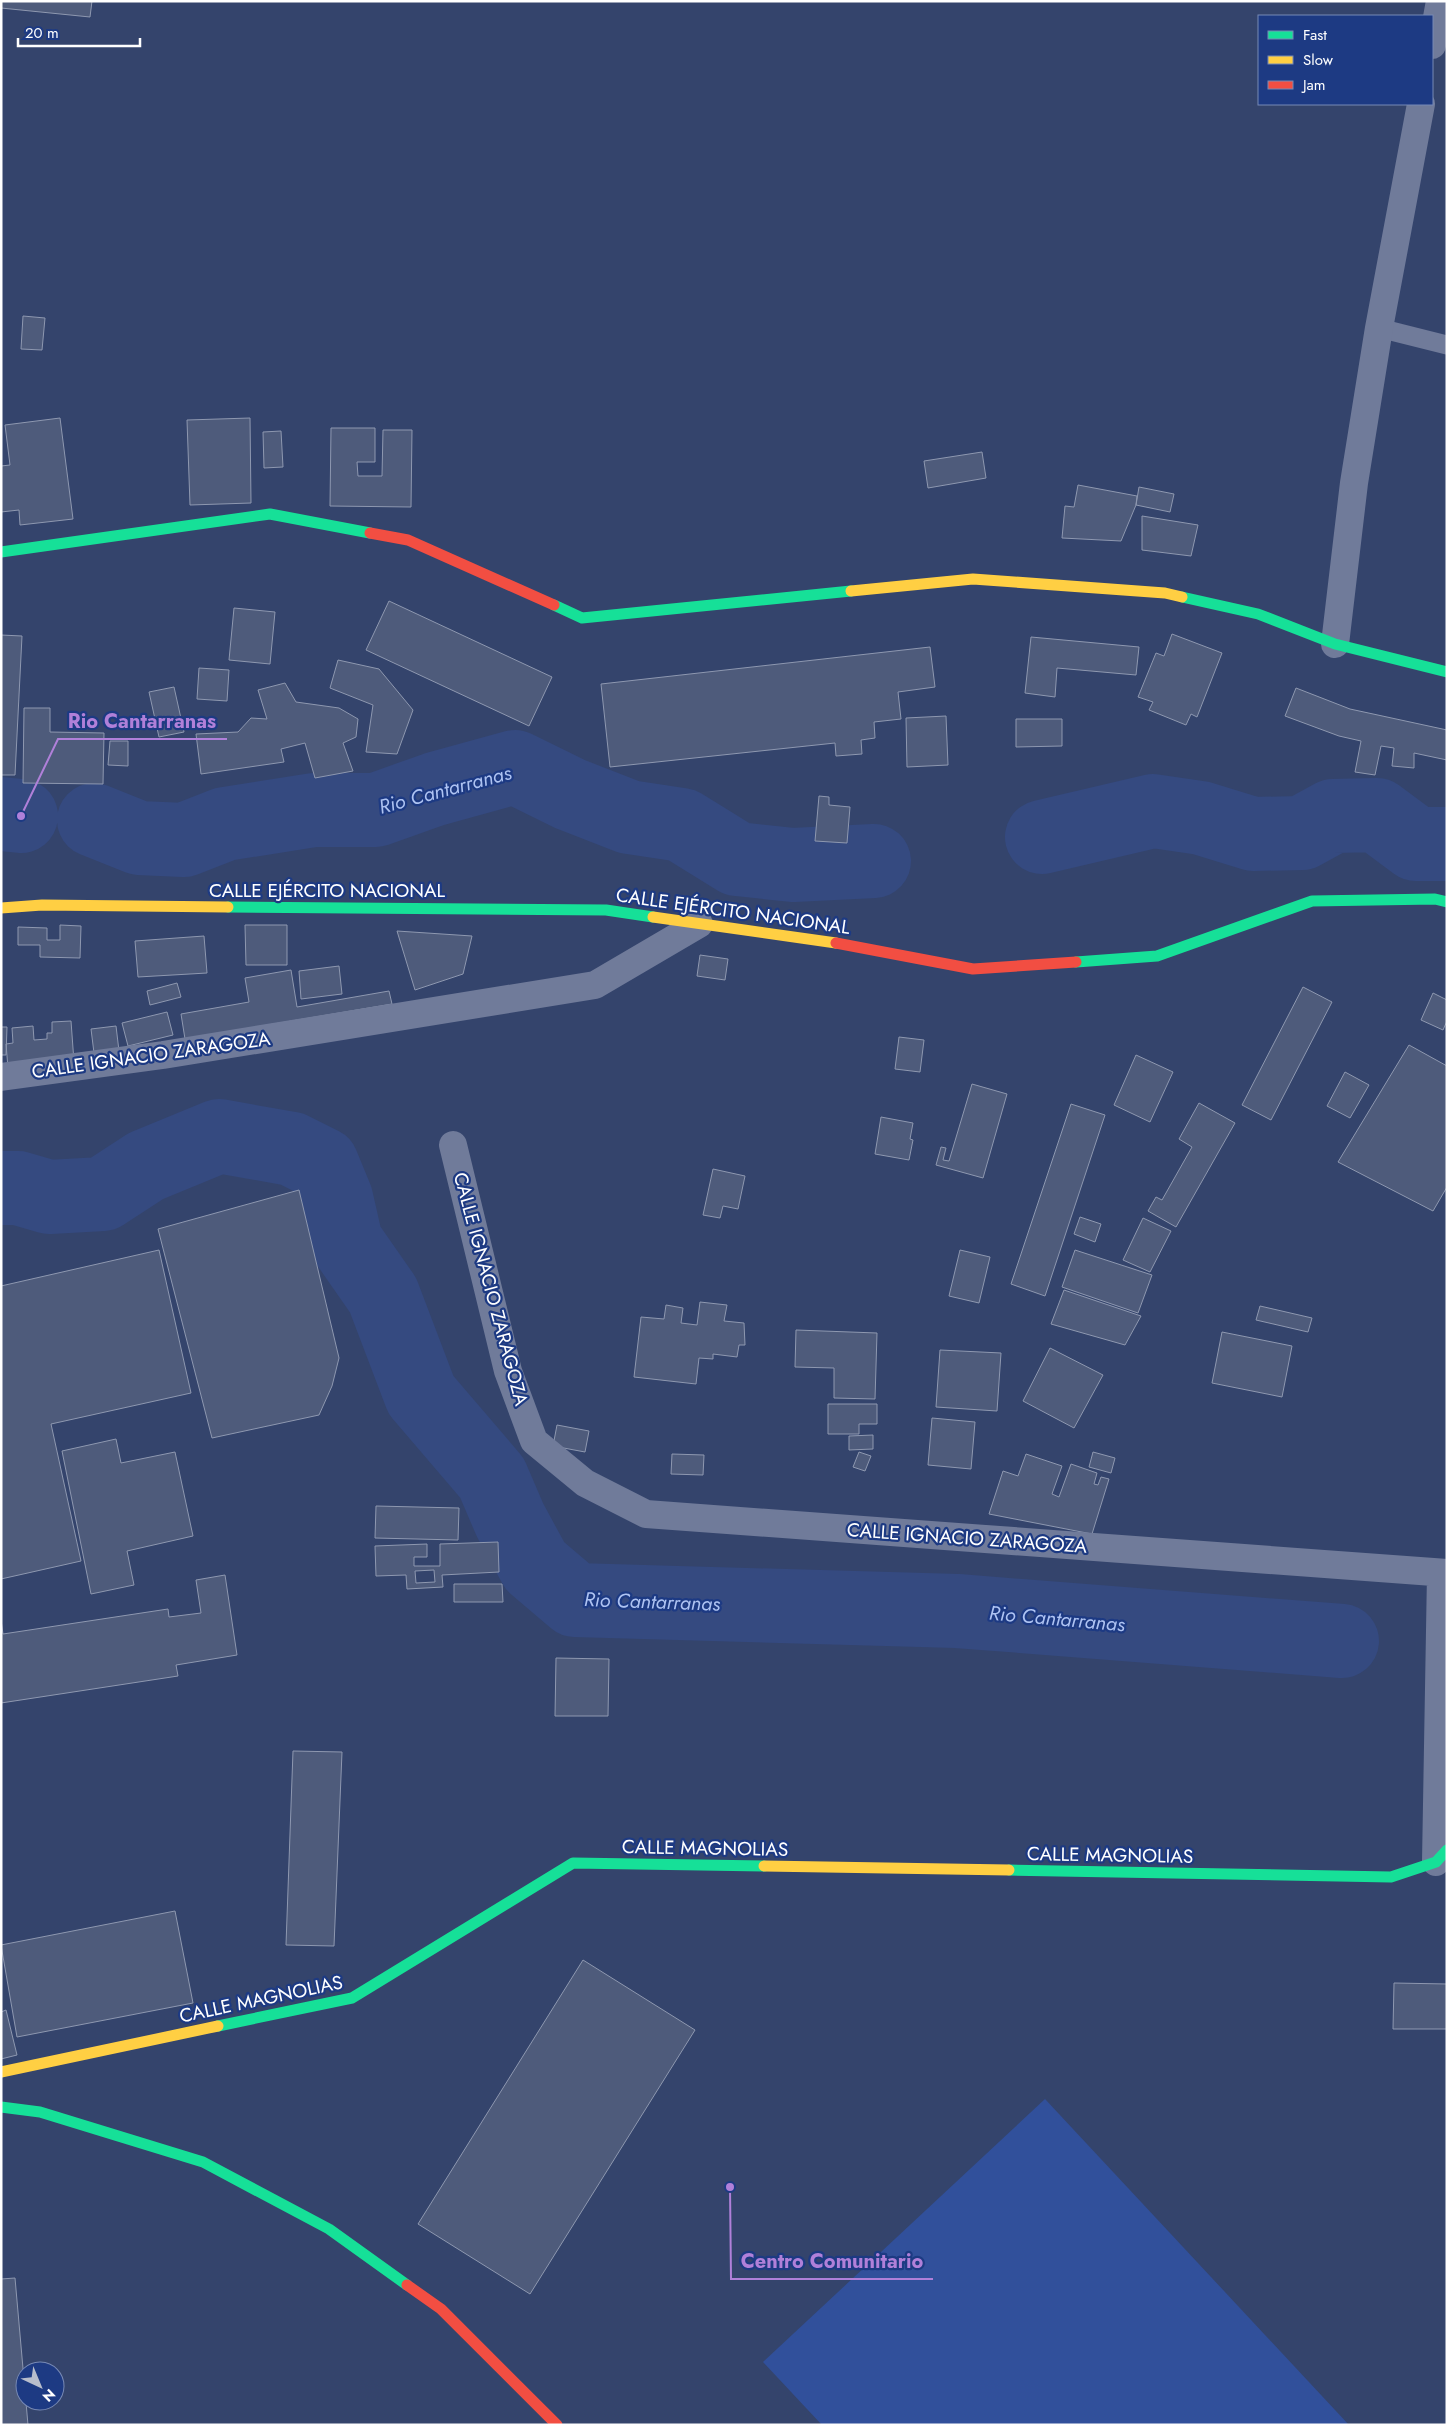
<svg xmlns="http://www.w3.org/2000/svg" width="1448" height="2426" viewBox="0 0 1448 2426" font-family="Jost,sans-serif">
	<rect width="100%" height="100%" fill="#34446c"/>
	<path fill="#31509b" d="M1045,2099L1349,2425H822L763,2362Z"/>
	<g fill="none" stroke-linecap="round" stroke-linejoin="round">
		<path stroke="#354a80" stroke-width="74" d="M1,814L21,816
			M94,820L139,838L184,840L225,824L314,810H376L435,789L515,767L570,794L629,817L682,825L737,859L793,865L874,861
			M1042,837L1153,811L1201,818L1253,834L1302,833L1333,816L1377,815L1416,844H1447
			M1,1188H18L49,1197L103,1194L146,1166L219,1136L292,1149L322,1164L336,1198L346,1242L383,1295L421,1395L492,1478L510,1520L535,1566L575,1600L957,1611L1342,1641"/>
	</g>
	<path fill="#4e5b7b" stroke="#8e98b0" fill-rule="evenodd" d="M1,1H92L90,17L1,8Z
		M23,316L45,318L42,350L21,349Z
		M60,418L73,519L20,525L19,510L1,512V466L10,465L5,425Z
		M250,418L251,503L190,505L187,420Z
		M331,428H375V462H357L358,476H382L383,430H412L411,507L330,506Z
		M281,431L283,467L264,468L263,432Z
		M982,452L986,478L928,488L924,461Z
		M1078,485L1137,496L1136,505L1121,541L1062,538L1065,506L1074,507Z
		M1139,487L1174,494L1170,512L1136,505Z
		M1142,516L1198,525L1191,556L1142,550Z
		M389,601L552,677L529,726L366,650Z
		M234,608L275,612L270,664L229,660Z
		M1172,634L1222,653L1197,717L1191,714L1186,725L1149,710L1153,702L1138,697L1156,653L1164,656Z
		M1,635L22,636L15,775H1Z
		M1031,637L1139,647L1136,675L1057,668L1055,697L1025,693Z
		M930,647L935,687L898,692L901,719L874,722L875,738L861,740L862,754L836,756L835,743L610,767L601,684Z
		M338,660L379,669L413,710L397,754L366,752L373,705L330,688Z
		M199,668L229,670L227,701L197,699Z
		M285,683L296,702L339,708L358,719L356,737L343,743L353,771L315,778L305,743L281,749L284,762L201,774L196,734L238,732L251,718L267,719L258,690Z
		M174,687L184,732L159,737L149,692Z
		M1296,688L1350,709L1447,730V760L1414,753V768L1392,766L1394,748L1381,746L1375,775L1355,772L1361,741L1339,736L1285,716Z
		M24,708H50V732L104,733L103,784L23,783Z
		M946,716L948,765L907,767L906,718Z
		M1016,719H1062V746L1016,747Z
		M110,741H128V766L108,765Z
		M819,796L829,797V805L850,807L847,843L815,841Z
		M60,925L81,926L80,958L40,957V945H18V927L47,928V940H60Z
		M245,925H287V965H246Z
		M397,931L472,936L463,974L415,990Z
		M204,936L207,973L138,977L135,941Z
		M700,955L728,959L725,980L697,976Z
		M339,966L342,994L301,999L299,971Z
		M291,970L297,1007L389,991L392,1004L185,1039L181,1014L249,1002L245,978Z
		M177,983L181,997L150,1005L147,991Z
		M1303,987L1332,1002L1271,1120L1242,1105Z
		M1433,993L1447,1000V1021L1443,1030L1421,1020Z
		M167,1012L173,1035L128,1046L122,1023Z
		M71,1021L74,1062L8,1068L6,1044L13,1043L12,1028L33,1026L34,1040L47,1039V1033H52V1022Z
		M116,1026L119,1051L94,1053L91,1029Z
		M1,1027H7L6,1055H1Z
		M899,1037L924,1040L920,1072L895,1069Z
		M1409,1045L1447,1066V1187L1433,1211L1338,1162Z
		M1136,1055L1173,1072L1150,1122L1114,1105Z
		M1345,1072L1369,1085L1350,1118L1327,1106Z
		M972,1084L1007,1094L983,1178L936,1165L941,1147L946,1148L943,1160L949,1161Z
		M1199,1103L1235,1123L1176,1227L1148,1211L1156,1197L1162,1200L1192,1147L1179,1139Z
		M1071,1104L1105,1115L1045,1296L1011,1284Z
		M881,1117L913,1123L910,1139L913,1140L909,1160L875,1154Z
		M713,1169L745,1176L738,1209L723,1206L720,1218L703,1215Z
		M299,1190L339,1358L332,1386L319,1415L212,1438L158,1229Z
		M1080,1217L1101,1224L1095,1242L1074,1234Z
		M1143,1218L1171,1231L1150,1272L1123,1260Z
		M159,1250L191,1393L51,1424L81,1561L1,1579V1286Z
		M960,1250L990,1257L979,1303L949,1296Z
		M1075,1250L1152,1275L1138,1313L1062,1287Z
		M1064,1290L1141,1316L1125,1345L1051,1324Z
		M700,1302L727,1305L724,1321L744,1323L745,1345H739L737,1357L713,1354V1359L699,1358L696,1384L634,1377L641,1317L664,1319L666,1305L683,1308L681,1323L697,1325Z
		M1260,1306L1312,1318L1308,1332L1256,1320Z
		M796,1330L877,1333L875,1399L834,1398V1368L795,1367Z
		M1222,1332L1292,1346L1282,1397L1212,1383Z
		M1050,1348L1103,1375L1074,1428L1023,1401Z
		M940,1350L1001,1353L997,1411L936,1407Z
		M828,1404H877V1424H859V1434H828Z
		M932,1418L975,1422L971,1469L928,1465Z
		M557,1425L589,1431L585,1452L553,1446Z
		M873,1435V1449L849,1450V1436Z
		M116,1439L121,1463L175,1452L193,1536L127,1551L134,1585L91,1594L62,1451Z
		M859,1452L871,1456L865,1471L853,1467Z
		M1093,1452L1115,1458L1111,1473L1089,1467Z
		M672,1454L704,1455L703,1475L671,1474Z
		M1026,1454L1062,1466L1052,1494L1059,1497L1071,1464L1097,1473L1094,1484L1098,1485L1101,1477L1109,1479L1092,1534L989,1514L1003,1471L1018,1476Z
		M376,1506L459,1508L458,1540L375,1538Z
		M498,1542L499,1572L442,1575L443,1587L407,1589L406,1575L376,1576L375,1546L427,1544V1557H414V1566H440V1544ZM434,1570L435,1582L416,1583L415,1571Z
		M225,1575L237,1655L176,1665L178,1676L1,1703V1620L3,1634L168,1609L169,1617L201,1613L196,1580Z
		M454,1584H502L503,1602H454Z
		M556,1658L609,1659L608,1716H555Z
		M293,1751L342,1752L334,1946L286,1945Z
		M175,1911L193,2003L17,2037L1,1945Z
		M583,1960L695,2030L530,2294L418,2224Z
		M1394,1983L1447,1984V2029H1393Z
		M6,2010L17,2055L1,2059V2012Z
		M15,2278L28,2425H1V2279Z"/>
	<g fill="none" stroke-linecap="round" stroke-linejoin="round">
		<path stroke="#707b9a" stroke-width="19" d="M1379,328L1447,345"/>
		<path stroke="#707b9a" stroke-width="28" d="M1432,45L1440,1
			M1335,644L1354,483L1379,328L1421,104
			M1,1077L163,1055L595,985L699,924
			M453,1145L508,1371L534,1441L585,1483L646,1514L1447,1573
			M1436,1862L1441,1573"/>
		<path stroke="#16e098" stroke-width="11" d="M1,552L270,514L370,533
			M1182,597L1258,614L1335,644L1447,672
			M554,605L582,618L851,591
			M228,907L606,910L653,917
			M1076,962L1157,956L1312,901L1435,899L1447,902
			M1009,1870L1391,1877L1436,1862L1447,1850
			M218,2026L352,1998L573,1863L764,1866
			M1,2107L40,2112L203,2162L329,2229L407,2285"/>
		<path stroke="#ffcf43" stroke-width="11" d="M851,591L973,579L1165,593L1182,597
			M1,908L42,905L228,907
			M653,917L836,943
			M764,1866L1009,1870
			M1,2072L218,2026"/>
		<path stroke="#f24e42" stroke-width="11" d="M370,533L408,540L554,605
			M836,943L973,969L1076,962
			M407,2285L441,2309L557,2425"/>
	</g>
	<g text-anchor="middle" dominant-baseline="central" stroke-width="4.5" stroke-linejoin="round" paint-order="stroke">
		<g font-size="19" fill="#fff" stroke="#1d3a83">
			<text x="327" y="890">CALLE EJÉRCITO NACIONAL</text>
			<text transform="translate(733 911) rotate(8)">CALLE EJÉRCITO NACIONAL</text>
			<text transform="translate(151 1055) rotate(-8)">CALLE IGNACIO ZARAGOZA</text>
			<text transform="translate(491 1289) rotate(75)">CALLE IGNACIO ZARAGOZA</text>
			<text transform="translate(967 1538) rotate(4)">CALLE IGNACIO ZARAGOZA</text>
			<text transform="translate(705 1848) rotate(1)">CALLE MAGNOLIAS</text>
			<text transform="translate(1110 1855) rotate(1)">CALLE MAGNOLIAS</text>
			<text transform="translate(261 1999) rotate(-12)">CALLE MAGNOLIAS</text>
		</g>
		<g font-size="20" font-style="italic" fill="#aec3f2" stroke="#1d3a83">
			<text transform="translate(445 790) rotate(-15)">Rio Cantarranas</text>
			<text transform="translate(652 1602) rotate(2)">Rio Cantarranas</text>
			<text transform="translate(1057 1619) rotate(5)">Rio Cantarranas</text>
		</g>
	</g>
	<path fill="none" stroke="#b080d9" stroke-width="2" d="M21 816L58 739H227M730 2187L731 2279H933"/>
	<g fill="#b080d9" stroke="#1d3a83" stroke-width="2">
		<circle cx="21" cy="816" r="5"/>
		<circle cx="730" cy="2187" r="5"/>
	</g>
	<g font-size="20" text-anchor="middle" font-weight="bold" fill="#b080d9" stroke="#1d3a83" stroke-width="4.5" stroke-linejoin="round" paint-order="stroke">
		<text x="142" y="728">Rio Cantarranas</text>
		<text x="832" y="2268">Centro Comunitario</text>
	</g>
	<rect width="1448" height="2426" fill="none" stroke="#ffffff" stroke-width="5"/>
	<rect x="1258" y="15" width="175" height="90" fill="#1d3a83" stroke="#7789b5"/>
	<rect x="1268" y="31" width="25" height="8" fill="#16e098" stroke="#7789b5"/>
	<text x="1303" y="40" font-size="15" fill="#ffffff">Fast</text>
	<rect x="1268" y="56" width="25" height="8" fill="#ffcf43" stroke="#7789b5"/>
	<text x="1303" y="65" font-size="15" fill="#ffffff">Slow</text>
	<rect x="1268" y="81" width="25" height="8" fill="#f24e42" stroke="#7789b5"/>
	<text x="1303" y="90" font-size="15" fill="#ffffff">Jam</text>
	<g transform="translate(40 2386) rotate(136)"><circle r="24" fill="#1d3a83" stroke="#7789b5"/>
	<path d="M0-4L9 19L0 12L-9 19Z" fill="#b8becc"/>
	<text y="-8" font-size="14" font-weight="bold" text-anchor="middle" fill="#ffffff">N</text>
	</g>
	<path d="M18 38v8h122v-8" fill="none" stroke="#ffffff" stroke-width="2.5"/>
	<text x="25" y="38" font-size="15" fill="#ffffff" stroke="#1d3a83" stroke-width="4" paint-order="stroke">20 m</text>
</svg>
